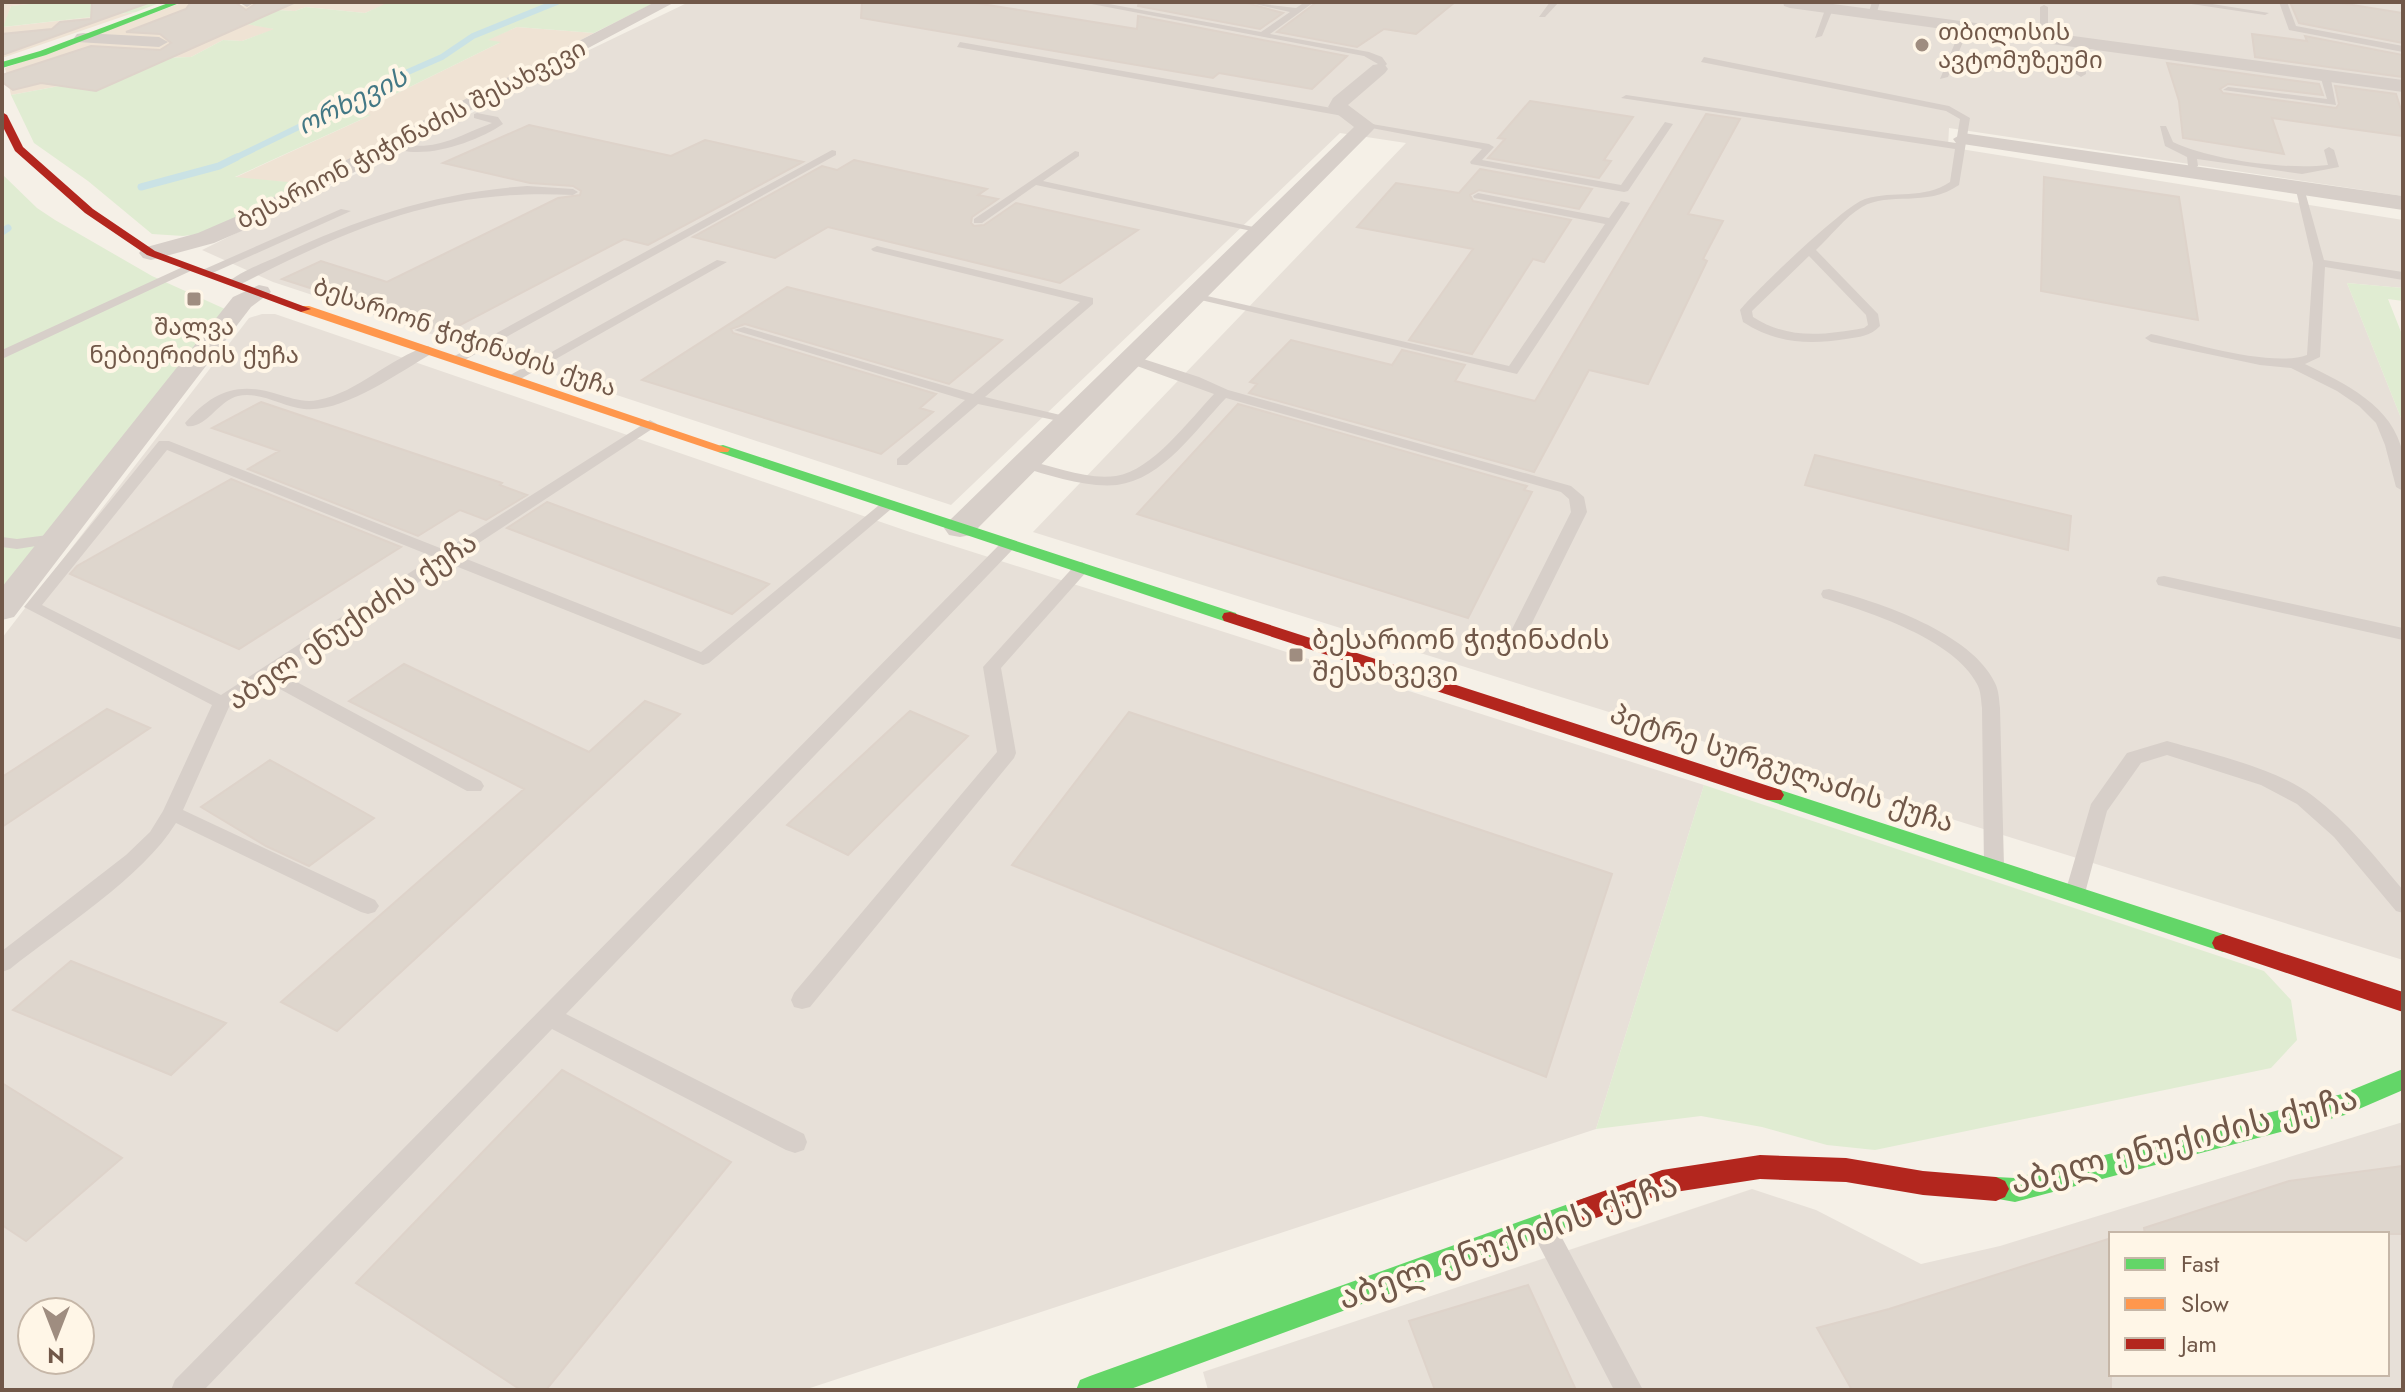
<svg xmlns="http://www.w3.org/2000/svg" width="2405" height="1392" viewBox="0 0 2405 1392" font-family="Jost,'Noto Sans Georgian',sans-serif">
	<rect width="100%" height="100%" fill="#f5f0e7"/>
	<path fill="#efe3d4" d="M2,2H47L11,6L4,27L136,12L2,58Z
		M184,2H240L236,4L245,6L255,2L389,3L365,13L306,7L295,11L276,10L242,23L276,29L242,41L223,40L191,57L159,58L70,84L11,95L5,68Z
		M517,27L594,33L308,184L234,178L369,116L355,114L499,43L486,40Z"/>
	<path fill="#e7e0d8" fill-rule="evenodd" d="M689,2H2403V82L1925,18L1923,23L2055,41L2093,50L2115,49L2403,88V196L1949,128L1948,147L2403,220V288L2347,283L2403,423V960L1033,532L1406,143L1340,133L951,505L273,282L202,250L390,157L583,53Z
		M262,314H275L910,532L1704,785L1596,1129L804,1390H2V638L249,318ZM32,1312H80V1360H32Z
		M2403,1122V1390H1208L1203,1372L1752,1189L1816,1210L1921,1264L2000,1246ZM2111,1234H2387V1374H2111Z"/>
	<path fill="#e0ecd2" d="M47,2H162L136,12L3,27L11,6Z
		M384,2H656L594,33L517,27L488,40L501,42L357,113L371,115L235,177L308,184L207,233L183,236L152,234L88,181L34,143L11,95L70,84L159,58L191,57L223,40L242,41L274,29L240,23L276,10L295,11L306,7L365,13L387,3Z
		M2,174L37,208L55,220L152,276L225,309L2,590Z
		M2347,283L2403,288V301L2388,299L2403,337V423Z
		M1704,785L2264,971L2291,1000L2297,1040L2271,1068L1875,1150L1827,1145L1762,1127L1701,1116L1596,1129Z"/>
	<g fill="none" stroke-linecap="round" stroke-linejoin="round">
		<path stroke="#cae2e5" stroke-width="6" d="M233,159L346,104L369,89L442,57L473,36L557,2"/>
		<path stroke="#cae2e5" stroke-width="7" d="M141,187L219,166L237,157
			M2,232L8,228"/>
	</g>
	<path fill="#ded6cd" stroke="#ded3ca" stroke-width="2" d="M92,2H151L2,55V34L52,29L60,22L91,19Z
		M191,2H235L246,10L258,2H296L96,91L41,83L13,90L2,82V75L91,46L160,50L171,43L160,34L126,32L186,9Z
		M862,2H969L1137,29L1138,16L1347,56L1312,89L1219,73L1213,78L861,18Z
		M1139,2H1243L1283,13L1260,29L1138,6Z
		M1317,2H1455L1416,34L1384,29L1357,47L1277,32Z
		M2290,2H2334L2403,13V43L2299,23Z
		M2252,34L2307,41L2305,36L2403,55V77L2255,57Z
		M2167,63L2319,84L2323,95L2228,84L2220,89L2223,93L2336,108L2339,104L2335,86L2396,94L2403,116V136L2272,118L2284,154L2183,138L2179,101Z
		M1530,101L1633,117L1604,160L1611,161L1599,178L1488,158L1505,139L1498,138Z
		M1706,114L1740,119L1688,214L1723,221L1703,259L1707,261L1648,384L1589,370L1534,472L1249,393L1257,384L1250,382L1291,340L1392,365L1402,350L1465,365L1455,381L1535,401Z
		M529,125L671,156L705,140L803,162L648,245L624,239L447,332L282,279L321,261L387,282L558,198L580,195L581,191L573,186L530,183L443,163Z
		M854,160L987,189L978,195L998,199L972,217L971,223L974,226L984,225L1016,203L1138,230L1060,283L828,227L775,258L693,237L822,166L837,170Z
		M1480,169L1592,189L1579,209L1479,190L1470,195L1473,201L1571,220L1544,262L1533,259L1472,354L1409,340L1473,249L1357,227L1396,183L1459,193Z
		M2044,177L2179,197L2198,320L2041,291Z
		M787,287L1002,340L949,384L745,324L731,329L733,333L936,394L920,408L933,412L881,454L642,380Z
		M261,402L502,483L500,485L527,495L486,520L460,510L418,536L248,469L279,451L212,428Z
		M1238,404L1527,486L1524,490L1532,492L1468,618L1137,514Z
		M1815,455L2071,516L2068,550L1805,485Z
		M231,479L401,547L239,649L70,574L77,566Z
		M547,502L769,584L732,614L507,528Z
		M404,664L589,752L645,701L680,714L337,1031L281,1002L524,789L349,701Z
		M107,709L150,728L2,827V777Z
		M910,711L968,736L848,855L787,825Z
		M1129,712L1612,874L1546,1077L1012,865Z
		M270,760L374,818L309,866L266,846L201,807Z
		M71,961L226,1023L171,1075L13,1010Z
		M562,1070L731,1162L546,1390H521L356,1283Z
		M2,1083L122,1158L26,1241L2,1225Z
		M2403,1166V1234H2145L2144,1228L2289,1181Z
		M2111,1238V1390H1852L1817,1328L1889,1309Z
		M1528,1285L1576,1390H1435L1409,1321Z"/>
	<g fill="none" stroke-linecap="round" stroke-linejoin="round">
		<path fill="#d7cfc9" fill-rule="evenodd" d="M1081,2H1098L1261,32L1290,12L1246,2L1296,8L1305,2H1314L1270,34L1369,52L1382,57L1387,64L1379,72L1375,69L1378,64L1364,56Z
			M1550,2H1559L1545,17H1539Z
			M1872,2H1880L1876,15L1872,17L1868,15Z
			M2178,2H2200L2269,13L2265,15Z
			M2279,2H2287L2296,26L2403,46V52L2289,30Z
			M2044,5L2048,7V39L2044,42L2040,39V7Z
			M1826,7L1833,9L1822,36L1815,38Z
			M1962,26L1969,28L1948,77L1940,79Z
			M2080,40L2084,43L2086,74L2081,77L2076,74V43Z
			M960,42L1343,110L1348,113L1343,116L957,47Z
			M1704,57L1949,106L1970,118L1959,185C1926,208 1889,191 1862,207C1845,217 1830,237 1816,250L1878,314L1880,326C1871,336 1859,337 1846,339C1808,345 1775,343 1743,322L1740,310C1756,290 1845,205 1865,199C1894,190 1924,200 1950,182L1955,149L1621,98L1626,95L1956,143L1960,119L1946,111L1701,62ZM1809,256L1866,315L1868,325L1864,328C1824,335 1789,340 1753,317L1752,311Z
			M2325,72L2330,75L2336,105L2223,90L2228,87L2327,99L2320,75Z
			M477,113L498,117L503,124C475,143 418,163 387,145L392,142C435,153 453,138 492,123L474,118V114Z
			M1665,122L1673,124L1628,191L1624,192L1471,164L1470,162L1482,149L1361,126L1366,123L1489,144L1494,147L1482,160L1621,185Z
			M2160,126H2166L2173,142C2211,160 2286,170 2328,165L2324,150L2329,147L2334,150L2339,167L2302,174L2197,159L2198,166L2193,169L2188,166L2187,157L2165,146Z
			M832,150L836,151V155L461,362L449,359Z
			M1075,151L1079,152V156L1043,181L1267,230L1261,233L1036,185L982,223H974V219Z
			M527,186L573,189L578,192L573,195C440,188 353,227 237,286L227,283C241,271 264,263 281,255C361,217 439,192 527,186Z
			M2295,186L2304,188L2324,260L2403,272V280L2325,267L2320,357L2305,364C2345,384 2393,405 2403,454C2405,466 2403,479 2403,491L2396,487L2385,445L2376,423L2359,406L2337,391L2291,368L2260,365L2151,342L2145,338L2151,334C2190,342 2271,368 2307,355L2313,263Z
			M1478,193L1609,218L1621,201L1630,203L1517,374L1188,297L1194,293L1509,366L1605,224L1474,198L1473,196Z
			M341,209L351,211L208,275L198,272Z
			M877,246L1093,298V304L985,397L1073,418V424L978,404L907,465H897V459L965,400L734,330L744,327L973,394L1080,302L873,251L871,249Z
			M717,260L727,262L517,381H507L505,378Z
			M187,265L197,268L2,359V350Z
			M428,346L435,350L433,353C399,372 344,413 304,409C283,407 260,391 238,396C219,400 206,429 187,426L185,423C212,392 237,381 277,394C291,398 304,403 318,400C359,392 389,358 428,346Z
			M1131,355L1199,377L1228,390L1571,486L1584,497L1587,512L1521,645H1509L1506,641L1571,512L1569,499L1561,492L1226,398C1196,429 1163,479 1117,485C1085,488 1050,475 1020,467V461L1025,460C1053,466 1086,480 1116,476C1152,471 1190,419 1214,394L1126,362V356Z
			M650,420L657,424L655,427L459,556L701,652L884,501H894L897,504L709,663L703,665L448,563L280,673L481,781L484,786L481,791H467L267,682L229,707L183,810L375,900L379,906L375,912L368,914L361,912L176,823C143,877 60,929 10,969L2,972V951L126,855L150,832L163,811L212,705L24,607L159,441H169L445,550ZM167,450L434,557L221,695L42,605Z
			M56,534L64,539L62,542L17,549L2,547V537L17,539Z
			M1009,539L1015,541L1017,544L1015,547L566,1014L804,1134L807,1142L804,1150L795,1153L786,1150L552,1029L204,1390H171L175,1380L1003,541Z
			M1082,562L1090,567L1088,570L1001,668L1016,753L1014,758L810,1007L802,1009L794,1007L791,1000L794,993L997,752L983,667L1076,564Z
			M2164,576L2403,628V640L2158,585L2156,581L2158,577Z
			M1829,589C1879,602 1972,633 1995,683C1999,691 1999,700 2000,708L2004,867L2001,873L1994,875L1987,873L1984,867L1982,708C1981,700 1981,691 1977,684C1954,639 1869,612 1823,598L1821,594L1823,590Z
			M2167,741C2212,754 2276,768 2313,796C2348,822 2375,857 2403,890V913L2396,911L2334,837L2297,804L2261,785L2167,755L2141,763L2107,811L2085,893L2082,899L2075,901L2068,899L2065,893L2091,804L2127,753Z
			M1544,1217L1553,1221L1643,1390H1614L1531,1230L1535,1221Z"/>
		<path fill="#d7cfc9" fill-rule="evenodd" d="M238,2H255L247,7Z
			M655,2H675L251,227L214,243L151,260L143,258L139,253L143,248L198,233L235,217Z
			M1783,2H1818L2403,80V92L1790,8L1784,6Z
			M83,33L159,37L168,42L159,47L77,42L74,38L77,34Z
			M1379,64L1385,65L1388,69L1385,73L1348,105L1376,126L1373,130L971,535L960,537L949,535L944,528L949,521L1354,127L1328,107L1333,98L1373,65Z
			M1963,133L2403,196V210L1956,143L1953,139Z
			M259,285L268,287L271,292L251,307L14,617L2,620V587L233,297Z"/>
		<path fill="#63d668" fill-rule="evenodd" d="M171,2H182L46,55L2,68V62L40,51Z
			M723,445L1236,613L1238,617L1236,621H1224L718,452V446Z
			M1774,788L2223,934L2231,937L2234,943L2231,949L2223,952L1767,800L1764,795L1767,790Z
			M2403,1069V1090L2345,1115L2015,1202L1987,1197L1983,1189L1987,1181L1996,1177L2015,1178L2342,1094Z
			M1585,1198L1594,1201L1598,1210L1594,1219L1585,1222L1128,1390H1076L1080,1380L1090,1376Z"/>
		<path fill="#ff974d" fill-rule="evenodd" d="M301,306H309L730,449L728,452H718L301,312Z"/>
		<path fill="#b3261e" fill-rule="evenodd" d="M2,112L7,115L23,147L93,209L155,251L311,309L301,312L147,255L85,213L15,151L2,125Z
			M1230,612L1781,790L1784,795L1781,800H1767L1224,621L1222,617L1224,613Z
			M2223,934L2403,992V1012L2215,949L2212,943L2215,937Z
			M1760,1155L1846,1158L1923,1171L1996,1177L2005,1181L2009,1189L2005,1197L1996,1201L1923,1195L1846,1182L1760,1179L1662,1194L1585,1222L1576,1219L1572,1210L1576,1201L1662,1170Z"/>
	</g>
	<g fill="#9f8d80" stroke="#fff6e7" stroke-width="3">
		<circle cx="1922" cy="45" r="8"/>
		<rect x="186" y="291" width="16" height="16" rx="4"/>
		<rect x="1288" y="647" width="16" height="16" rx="4"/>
	</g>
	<g text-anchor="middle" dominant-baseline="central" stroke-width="8" stroke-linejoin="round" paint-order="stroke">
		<g font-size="24" fill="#715849" stroke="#fff6e7" text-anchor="start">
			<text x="1938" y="31">თბილისის<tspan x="1938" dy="28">ავტომუზეუმი</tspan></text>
			<text x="194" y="326" text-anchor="middle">შალვა<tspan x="194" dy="28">ნებიერიძის ქუჩა</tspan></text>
		</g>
		<g font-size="24" fill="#715849" stroke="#fff6e7">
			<text transform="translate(411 134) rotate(-27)">ბესარიონ ჭიჭინაძის შესახვევი</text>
			<text transform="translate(465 337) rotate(19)">ბესარიონ ჭიჭინაძის ქუჩა</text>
		</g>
		<g font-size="26" font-style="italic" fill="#437885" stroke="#fff6e7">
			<text transform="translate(352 101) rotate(-26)">ორხევის</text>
		</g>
		<g font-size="28" fill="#715849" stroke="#fff6e7">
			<text transform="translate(352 621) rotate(-34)">აბელ ენუქიძის ქუჩა</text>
			<text transform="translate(1782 768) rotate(18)">პეტრე სურგულაძის ქუჩა</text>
		</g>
		<g font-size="28" fill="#715849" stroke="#fff6e7" text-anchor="start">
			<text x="1312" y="639">ბესარიონ ჭიჭინაძის<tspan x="1312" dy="32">შესახვევი</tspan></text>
		</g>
		<g font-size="34" fill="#715849" stroke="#fff6e7">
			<text transform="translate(2184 1140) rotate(-14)">აბელ ენუქიძის ქუჩა</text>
			<text transform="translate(1508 1241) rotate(-19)">აბელ ენუქიძის ქუჩა</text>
		</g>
	</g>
	<rect width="2405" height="1392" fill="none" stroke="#715849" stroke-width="8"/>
	<rect x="2109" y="1232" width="280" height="144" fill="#fff6e7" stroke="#c6b7a8" stroke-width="2"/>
	<rect x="2125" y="1258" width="40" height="12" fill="#63d668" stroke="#c6b7a8" stroke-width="2"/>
	<text x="2181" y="1272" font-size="24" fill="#715849">Fast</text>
	<rect x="2125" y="1298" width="40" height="12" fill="#ff974d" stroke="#c6b7a8" stroke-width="2"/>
	<text x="2181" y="1312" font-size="24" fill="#715849">Slow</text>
	<rect x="2125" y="1338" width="40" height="12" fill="#b3261e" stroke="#c6b7a8" stroke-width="2"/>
	<text x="2181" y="1352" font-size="24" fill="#715849">Jam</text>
	<g transform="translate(56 1336) rotate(180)"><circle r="38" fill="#fff6e7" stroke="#c6b7a8" stroke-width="2"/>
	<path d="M0-6L14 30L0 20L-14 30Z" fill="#9f8d80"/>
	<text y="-12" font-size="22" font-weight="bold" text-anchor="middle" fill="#715849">N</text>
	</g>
</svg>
